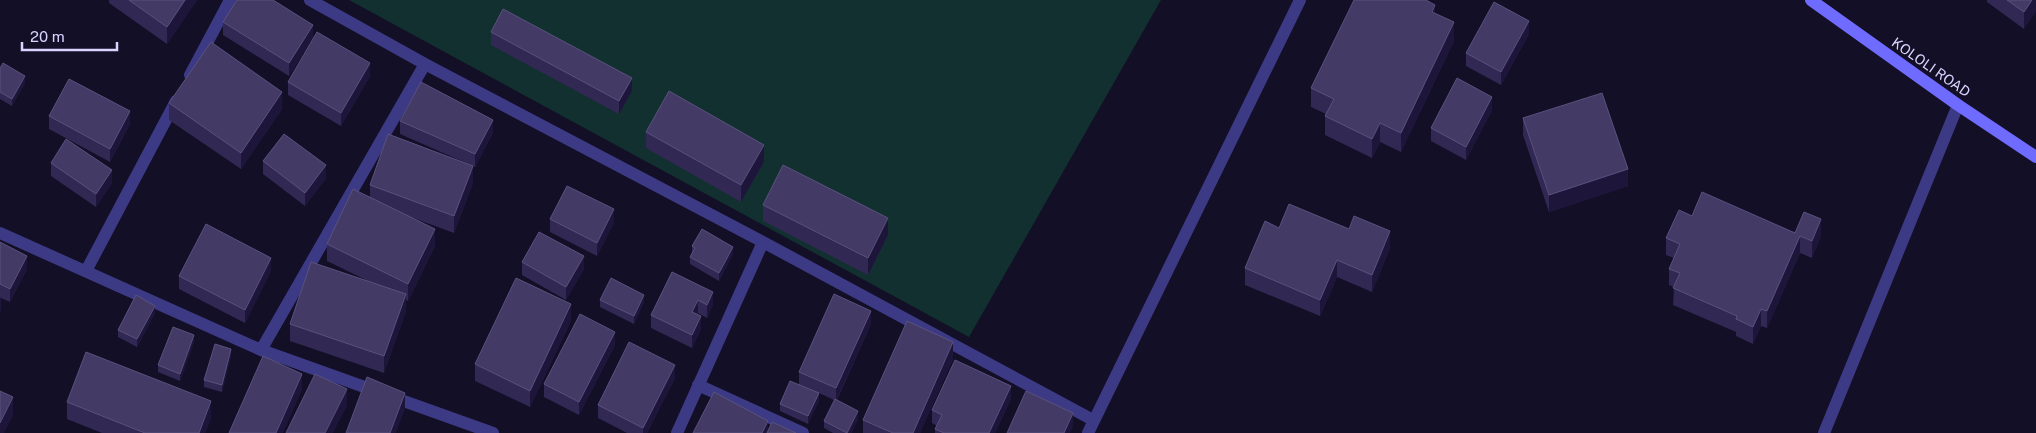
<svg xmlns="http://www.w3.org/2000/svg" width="2036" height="433" viewBox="0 0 2036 433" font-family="'Public Sans',sans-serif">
	<rect width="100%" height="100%" fill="#130f26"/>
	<path fill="#12302f" d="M349,0H1161L969,337Z"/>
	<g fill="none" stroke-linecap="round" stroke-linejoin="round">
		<path stroke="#3d3a85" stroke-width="12" d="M310,0L425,64L763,242L1093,420
			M190,75L230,0
			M0,233L261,350L493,433
			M86,271L176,101
			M261,350L425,64
			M698,385L803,433
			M677,433L763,242
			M1088,433L1300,0
			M1824,433L1958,105"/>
		<path stroke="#6f6bff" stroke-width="12" d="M1811,0L1958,105L2036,157"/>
	</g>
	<path fill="#312854" d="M109,0H197L167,44L109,3Z
		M1987,0H2036L2024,29L1987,2Z
		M1435,13L1454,41L1401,152L1380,142L1372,158L1325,135V116L1326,114L1311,107V88Z
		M223,22L313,38L289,76L223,35Z
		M491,32L632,91L619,114L491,45Z
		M1529,34L1501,85L1466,66V53Z
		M0,68L25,83L12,106L0,99Z
		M370,76L341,126L288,95V82Z
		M169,103L282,109L241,169L169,120Z
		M1492,110L1466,160L1431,141V128Z
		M49,116L130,124L110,162L49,129Z
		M1523,118L1628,186L1549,212L1523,135Z
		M400,121L493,133L475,167L400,134Z
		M646,132L764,162L741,202L646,148Z
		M263,161L326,178L305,206L263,174Z
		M51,163L112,183L96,207L51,176Z
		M473,183L454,233L405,215L435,246L408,301L406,300V311L384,373L290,341V324L366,280L327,261V244L370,197V185Z
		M763,205L888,235L868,275L763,221Z
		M1692,216L1821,236L1812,258L1800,253L1767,328L1761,326L1753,344L1736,336V332L1673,305L1674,287L1669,285V269L1674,258L1666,255V238Z
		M550,219L614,222L597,256L550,232Z
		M1279,228L1390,248L1372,292L1337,277L1320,316L1245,285V268Z
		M0,242L27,269L10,302L1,298L0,312Z
		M692,246L733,254L719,281L690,264V257L692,253Z
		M522,262L584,269L566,300L522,275Z
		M271,271L245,323L179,289V276Z
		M672,272L713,305L707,318L698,313L697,314L701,329L692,348L651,328V315Z
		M600,300L644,302L634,324L600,307Z
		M155,313L137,347L118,337V330Z
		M571,321L530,407L475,381V364Z
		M871,324L837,400L858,419L851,433H833L824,428V421L834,400L819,393V401L808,424L780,411V404L799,385V372Z
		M194,342L180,381L158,372V365Z
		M615,345L579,415L544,397V384Z
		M231,356L222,392L204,387V380Z
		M953,359L920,433H863V420Z
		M675,378L647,433H627L598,418V405Z
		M1011,399L995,433H935V429L937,426L932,423V410Z
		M67,402L211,418L205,433H102L67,419Z"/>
	<path fill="#1d163a" d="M185,0H197L167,44V27Z
		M2032,0H2036V12L2024,29V12Z
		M1435,5V24L1432,12Z
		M1529,21V34L1501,85V72Z
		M1454,22V41L1401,152V133Z
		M313,25V38L289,76V63Z
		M370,63V76L341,126V113Z
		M25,76V83L12,106V99Z
		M632,78V91L619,114V101Z
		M282,92V109L241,169V153Z
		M1492,97V110L1466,160V147Z
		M130,111V124L110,162V149Z
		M493,120V133L475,167V154Z
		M1380,123V142L1372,158V139Z
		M764,145V162L741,202V185Z
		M326,165V178L305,206V193Z
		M473,166V183L454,233V216Z
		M1628,169V186L1549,212V195Z
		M112,170V183L96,207V194Z
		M614,209V222L597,256V243Z
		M888,218V235L868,275V258Z
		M1821,219V236L1812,258V241Z
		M435,229V246L408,301V284Z
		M1390,231V248L1372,292V275Z
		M1800,236V253L1767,328V311Z
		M733,247V254L719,281V273Z
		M27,256V269L10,302V289Z
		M584,256V269L566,300V287Z
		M271,258V271L245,323V310Z
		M1337,260V277L1320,316V300Z
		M713,292V305L707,318V305Z
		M406,294V311L384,373V356Z
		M644,295V302L634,324V316Z
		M1,297V310L0,312V299Z
		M698,300V313L692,325V312Z
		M571,304V321L530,407V391Z
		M155,306V313L137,347V339Z
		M1761,309V326L1753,344V327Z
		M871,311V324L836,401V388Z
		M701,316V329L692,348V335Z
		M615,332V345L579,415V402Z
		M194,335V342L180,381V374Z
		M953,342V359L920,433H913Z
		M231,349V356L222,392V385Z
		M675,365V378L647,433H643V428Z
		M302,374V390L283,433H276Z
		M1011,386V399L995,433H989Z
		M347,389V406L333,433H325Z
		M405,393V409L396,433H390Z
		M819,393V401L808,424V416Z
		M13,397V416L4,433H0V423Z
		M211,401V418L205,433H199Z
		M858,411V419L851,433H847Z
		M1073,413V426L1070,433H1064Z
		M768,421V433H762Z"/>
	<path fill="#433a66" stroke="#5a527e" d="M129,0H185L167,27Z
		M237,0H273L313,25L289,63L223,22Z
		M1354,0H1426L1435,5L1432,12L1454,22L1401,133L1380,123L1372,139L1325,116L1334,99L1311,88Z
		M2007,0H2032L2024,12Z
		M1494,2L1529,21L1501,72L1466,53Z
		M503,9L632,78L619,101L491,32Z
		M317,32L370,63L341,113L288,82Z
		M211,42L282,92L241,153L169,103Z
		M3,63L25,76L12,99L0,92V68Z
		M1457,78L1492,97L1466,147L1431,128Z
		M69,79L130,111L110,149L49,116Z
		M421,82L493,120L475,154L400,121Z
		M669,91L764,145L741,185L646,132Z
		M1602,93L1628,169L1549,195L1523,118Z
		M284,134L326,165L305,193L263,161Z
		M388,134L473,166L454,216L370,185Z
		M66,139L112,170L96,194L51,163Z
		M783,165L888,218L868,258L763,205Z
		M567,186L614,209L597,243L550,219Z
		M353,189L435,229L408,284L327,244Z
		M1702,192L1795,233L1804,212L1821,219L1812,241L1800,236L1767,311L1761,309L1753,327L1736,319L1737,316L1673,288L1680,273L1669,269L1680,244L1666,238L1679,210L1692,216Z
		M1289,204L1349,229L1354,216L1390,231L1372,275L1337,260L1320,300L1245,268L1265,221L1279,228Z
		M206,224L271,258L245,310L179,276Z
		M702,229L733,247L719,273L690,257L695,248L692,246Z
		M539,232L584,256L566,287L522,262Z
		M0,242L27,256L10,289L0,284Z
		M311,262L406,294L384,356L290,324Z
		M672,272L713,292L707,305L698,300L692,312L701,316L692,335L651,315Z
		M516,278L571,304L530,391L475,364Z
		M611,278L644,295L634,316L600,300Z
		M834,294L871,311L836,388L799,372Z
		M136,295L155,306L137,339L118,330Z
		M580,314L615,332L579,402L544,384Z
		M907,321L953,342L913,433H893L863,420Z
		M173,327L194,335L180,374L158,365Z
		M629,342L675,365L643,428L598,405Z
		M215,344L231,349L222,385L204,380Z
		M86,352L211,401L199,433H145L67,402Z
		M263,356L302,374L276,433H229Z
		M955,360L1011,386L989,433H944L935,429L942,415L932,410Z
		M315,374L347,389L325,433H286Z
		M367,377L405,393L390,433H346Z
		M790,381L819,393L808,416L780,404Z
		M0,391L13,397L0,423Z
		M1026,391L1073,413L1064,433H1007Z
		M714,392L768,421L762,433H693Z
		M835,399L858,411L847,433L824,421Z
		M772,422L796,433H767Z"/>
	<g text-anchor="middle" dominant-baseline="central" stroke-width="4" stroke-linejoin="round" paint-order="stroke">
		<g font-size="14" fill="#d9d4ff" stroke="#130f26">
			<text transform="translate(1931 67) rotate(35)">KOLOLI ROAD</text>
		</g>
	</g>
	<path d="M22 42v8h95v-8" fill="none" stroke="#d9d4ff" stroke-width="2.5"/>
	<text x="30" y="42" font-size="15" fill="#d9d4ff" stroke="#130f26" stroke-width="4" paint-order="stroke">20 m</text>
</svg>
